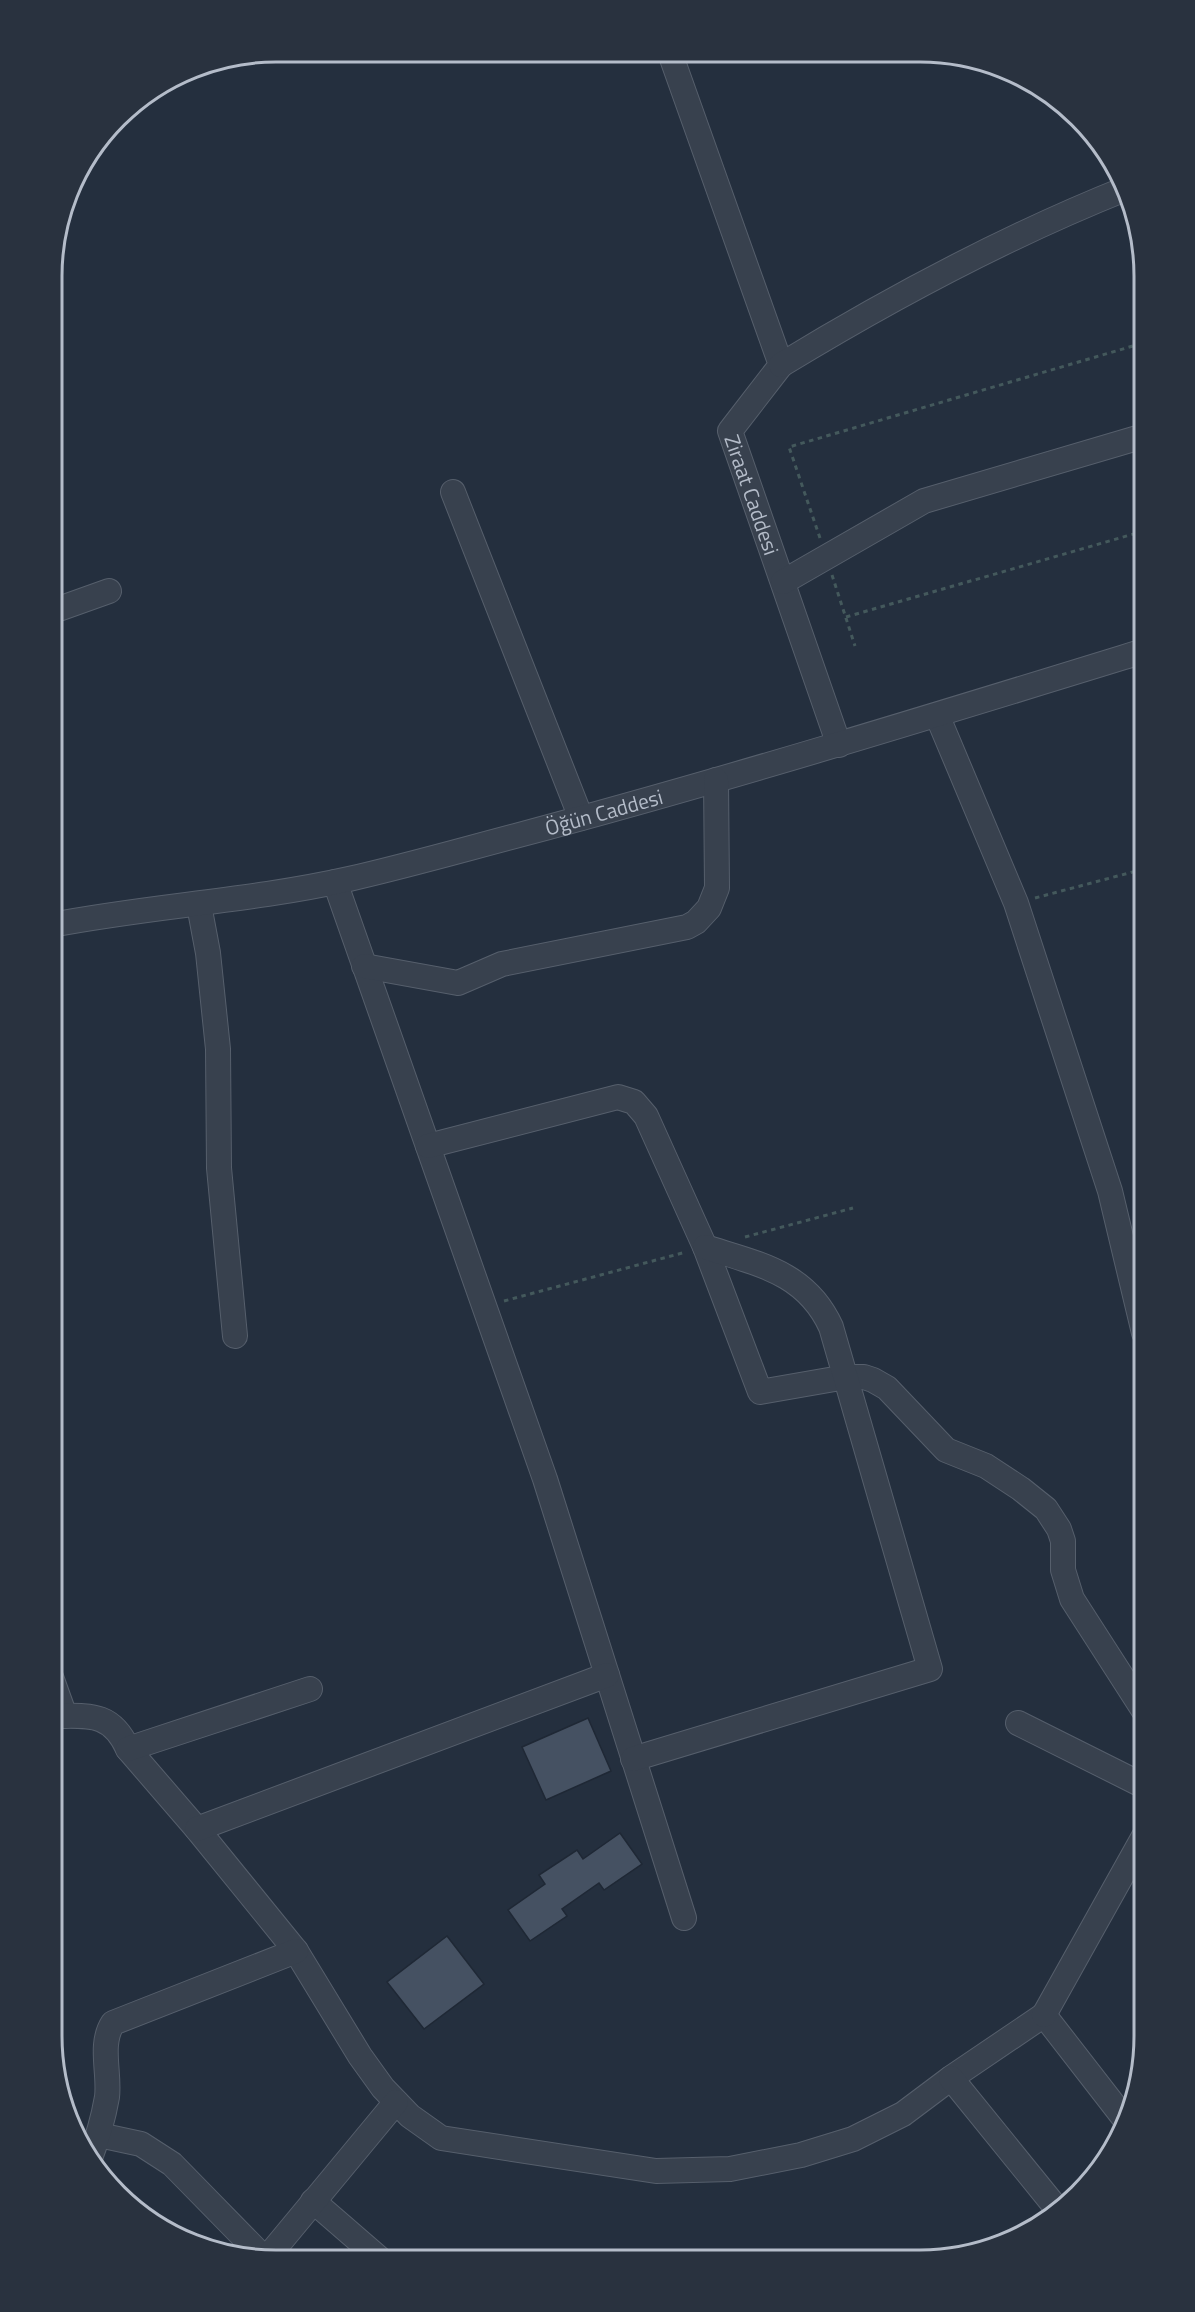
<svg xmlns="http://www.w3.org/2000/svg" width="1195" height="2312" viewBox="0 0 1195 2312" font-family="'Titillium Web',sans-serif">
	<rect width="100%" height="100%" fill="#242f3e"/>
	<path fill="#455162" stroke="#1f2835" stroke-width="1.5" d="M588,1718L611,1771L546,1800L522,1747Z
		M620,1833L642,1864L604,1890L599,1883L562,1909L567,1916L530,1941L508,1910L545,1884L539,1875L577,1850L583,1859Z
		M447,1936L484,1984L424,2029L387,1982Z"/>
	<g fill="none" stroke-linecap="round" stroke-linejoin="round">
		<defs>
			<g id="minor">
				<path id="s1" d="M670,53L781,365L730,431L839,745"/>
				<path d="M781,365C891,298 1005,237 1125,189"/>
				<path d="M453,492L581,818"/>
				<path d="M783,582L924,501L1144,436"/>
				<path d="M53,611L109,591"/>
				<path d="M937,715L1016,903L1110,1191L1144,1333"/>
				<path d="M335,882L545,1479L684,1918"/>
				<path d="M199,905L208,953L218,1049L219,1168L235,1336"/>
				<path id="s2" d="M52,925C150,906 251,901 349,879C406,866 462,850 519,835C729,779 936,715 1144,651"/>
				<path d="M364,966L458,983L502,964L687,927L696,922L709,908L717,888L716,780"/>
				<path d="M428,1146L618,1097L634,1102L646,1116L705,1247L760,1392L846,1377H864L873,1380L887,1388L946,1450L986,1466L1021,1489L1046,1509L1059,1529L1063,1541V1570L1072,1599L1144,1711"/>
				<path d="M51,1677L65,1716"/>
				<path d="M51,1716C88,1716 111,1711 128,1749L197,1829L296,1951L360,2056L383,2088L410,2116L441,2138L656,2171L730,2169L801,2155L853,2139L903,2114L951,2078L1044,2015L1127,2122"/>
				<path d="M1018,1723L1144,1786"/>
				<path d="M128,1749L310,1689"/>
				<path d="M633,1759L930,1669L831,1327C806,1272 758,1264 705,1247"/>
				<path d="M197,1829L607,1675"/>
				<path d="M1044,2015L1144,1836"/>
				<path d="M951,2078L1058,2210"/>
				<path d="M99,2135L141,2144L172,2164L265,2259"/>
				<path d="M89,2161C97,2140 103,2120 107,2097C110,2073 99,2044 113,2023L296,1951"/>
				<path d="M313,2201L380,2259"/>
				<path d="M266,2259L396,2102"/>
			</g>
		</defs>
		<use href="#minor" stroke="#565f6c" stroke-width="26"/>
		<path stroke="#44595c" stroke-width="3" stroke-dasharray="4.5 4.5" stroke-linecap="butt" d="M820,538L789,447L1133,346
			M832,575L855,646
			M846,617L1144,531
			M1035,898L1144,869
			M745,1237L853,1208
			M504,1301L686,1252"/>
		<use href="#minor" stroke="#38414e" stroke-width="24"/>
	</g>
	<g text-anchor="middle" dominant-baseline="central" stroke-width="6" stroke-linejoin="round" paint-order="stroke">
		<g font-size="21" fill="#b4bcc9" stroke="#1d2633">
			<text stroke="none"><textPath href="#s1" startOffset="482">Ziraat Caddesi</textPath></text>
			<text stroke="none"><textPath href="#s2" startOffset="564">Öğün Caddesi</textPath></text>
		</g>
	</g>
	<path d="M0 0H1195V2312H0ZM276 62H920A214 214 0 0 1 1134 276V2036A214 214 0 0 1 920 2250H276A214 214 0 0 1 62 2036V276A214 214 0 0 1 276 62Z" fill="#29323f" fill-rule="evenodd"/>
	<path fill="none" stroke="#b4bcc9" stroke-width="3" d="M276 62H920A214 214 0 0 1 1134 276V2036A214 214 0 0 1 920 2250H276A214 214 0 0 1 62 2036V276A214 214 0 0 1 276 62Z"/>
</svg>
